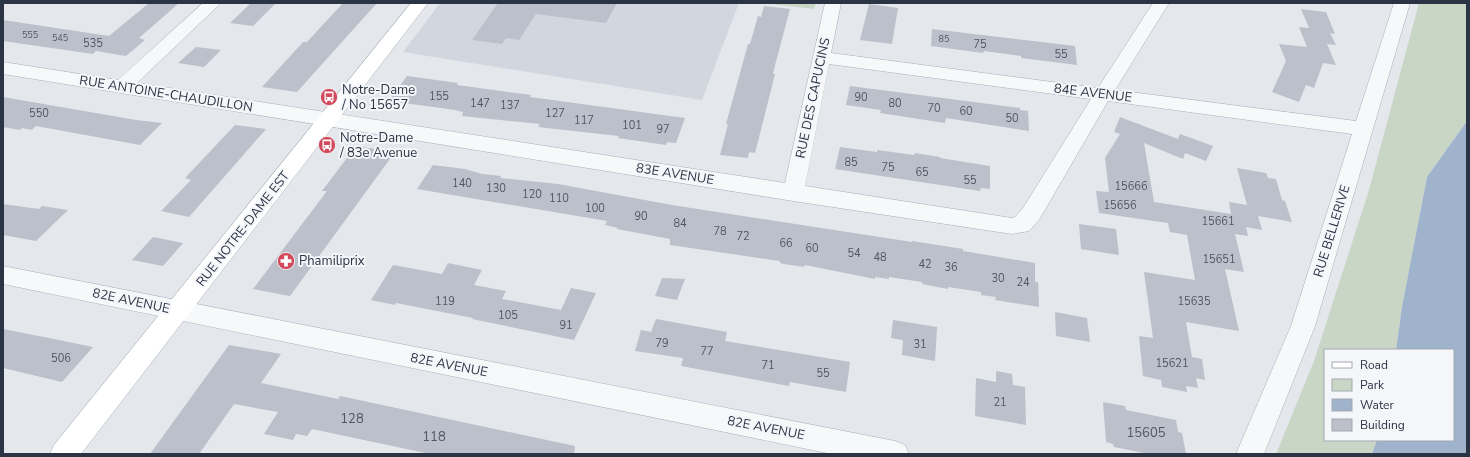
<svg xmlns="http://www.w3.org/2000/svg" width="1470" height="457" viewBox="0 0 1470 457" font-family="'Nunito Sans',sans-serif">
	<rect width="100%" height="100%" fill="#e4e7ec"/>
	<path fill="#d2d6de" d="M440,3H739L702,100L403,52Z"/>
	<path fill="#c9d6c5" d="M761,3H816L814,9Z
		M1419,3H1466L1467,121L1427,177L1402,307L1396,350H1325V440H1377L1372,454H1276L1314,361L1369,190Z"/>
	<path fill="#9fb4cc" d="M1467,121V454H1372L1377,440H1453V350H1396L1402,307L1427,177Z"/>
	<path fill="#bbc0ca" d="M149,3H179L139,38L145,40L126,56L96,51L93,54L3,41V20L109,36Z
		M251,3H276L253,26L230,23Z
		M343,3H377L297,92L262,87L303,42H307Z
		M498,3H617L606,23L536,14L519,40L506,38L502,44L472,40Z
		M869,4L898,8L892,44L860,40Z
		M764,6L790,9L774,69L773,74H775L770,94L755,153L749,152L748,158L720,155L728,124H726L748,44H750L758,16L761,17Z
		M1301,9L1326,12L1335,34L1330,33L1336,45L1327,44L1336,65L1323,63L1314,88L1306,85L1299,102L1272,92L1286,61L1279,44L1307,47L1299,27L1309,28Z
		M932,29L1075,46L1077,65L1021,58V56L984,51L983,53L931,46Z
		M196,47L221,50L204,67L178,63Z
		M407,76L458,83L457,85L531,95L530,97L685,118L676,143L667,142L666,145L618,138L619,136L538,127L540,124L462,116L463,112L455,110L389,101Z
		M850,86L1020,108V110L1028,111L1029,131L946,118L945,123L880,113L881,110L846,105Z
		M3,97L136,120L162,123L140,145L36,126L32,130L22,128L20,130L3,127Z
		M1120,117L1178,139L1180,134L1213,146L1206,161L1185,153L1183,159L1144,143L1154,202L1231,214L1229,202L1247,205L1237,168L1266,173L1268,178L1276,179L1282,200L1285,201L1292,222L1258,216L1262,230L1246,227L1248,236L1235,234L1244,272L1225,269L1239,331L1186,322L1192,357L1202,359L1205,380L1196,378L1198,388L1186,386L1187,392L1162,387L1161,380L1143,376L1139,336L1153,338L1144,272L1195,280L1187,235L1170,232L1168,223L1099,213L1096,191L1109,192L1105,158L1120,134L1114,132Z
		M235,125L266,129L189,217L161,211L191,180L185,178Z
		M356,146L395,152L290,296L253,289L327,191H322Z
		M840,147L877,152V150L914,155L915,153L940,157V158L990,166V189L981,188L980,191L835,169Z
		M433,165L465,169L482,174L501,176L500,178L558,184L672,205L776,221L912,242V241L963,249V251L1035,263V282H1038L1039,307L995,300L996,297L981,295V292L948,287V289L922,284V282L889,277V279L875,277V279L805,265L804,267L784,264L780,263V261L670,245V239L617,229L618,228L605,225L607,221L417,189Z
		M3,204L39,209L42,206L68,210L36,241L3,235Z
		M1079,224L1116,229L1119,255L1081,249Z
		M153,237L183,243L163,266L132,260Z
		M448,263L482,270L474,285L506,291L502,299L561,310L571,288L596,293L574,340L472,319L473,318L396,303L395,305L371,300L393,265L442,274Z
		M662,278L685,279L677,300L655,296Z
		M1055,312L1087,318L1090,342L1056,336Z
		M656,319L727,332L725,341L850,362L846,392L790,382L789,386L681,366L683,358L635,351L641,330L651,332Z
		M893,320L937,327L935,361L902,355L903,340L891,338Z
		M3,329L54,339L93,347L62,382L3,368Z
		M229,345L281,354L261,383L338,399L340,396L575,446L574,454H430L312,429L307,436L296,434L293,440L264,434L278,412L234,404L199,454H150Z
		M996,371L1012,374L1013,385L1025,387L1026,425L975,416L976,378L996,382Z
		M1103,402L1125,406L1126,410L1176,420L1178,432L1182,433L1186,454H1149L1114,447L1113,444L1106,442Z"/>
	<g fill="none" stroke-linecap="round" stroke-linejoin="round">
		<defs>
			<path id="street" d="M203,3H221L137,83L785,183L825,3H841L831,53L1098,88L1153,3H1169L1115,90L1356,121L1394,3H1410L1315,326L1264,454H1236L1291,326L1352,134L1108,101L1039,220L1029,231L1012,234L793,201L3,74V62L118,80ZM829,64L1091,99L1023,208L1015,217L1012,218L805,186Z
				M3,266L895,441L905,445L909,454H832L3,284Z"/>
			<path id="secondary" d="M411,3H428L81,454H50L54,445Z"/>
		</defs>
		<use href="#street" stroke="#a9aeb7" stroke-width="1"/>
		<use href="#secondary" stroke="#a9aeb7" stroke-width="1"/>
		<use href="#street" fill="#f7f8fa" fill-rule="evenodd"/>
		<use href="#secondary" fill="#fff" fill-rule="evenodd"/>
	</g>
	<defs>
		<symbol id="bus-disc" viewBox="-11 -11 22 22"><circle r="9.5" fill="#d1495b" stroke="#f4f6f9"/><path d="M-5-6H5V4H4V6H2V4H-2V6H-4V4H-5ZM-3.5-4V0h7V-4ZM-3.5 1.2v1.5H-2V1.2ZM2 1.2v1.5H3.5V1.2Z" fill="#fff"/></symbol>
		<symbol id="pharmacy-disc" viewBox="-11 -11 22 22"><circle r="9.5" fill="#d1495b" stroke="#f4f6f9"/><path d="M-2-6h4v4h4v4h-4v4h-4v-4h-4v-4h4Z" fill="#fff"/></symbol>
	</defs>
	<g fill-rule="evenodd">
		<use href="#bus-disc" x="319" y="87" width="20" height="20"/>
		<use href="#bus-disc" x="317" y="135" width="20" height="20"/>
		<use href="#pharmacy-disc" x="276" y="251" width="20" height="20"/>
	</g>
	<g text-anchor="middle" dominant-baseline="central" stroke-width="4" stroke-linejoin="round" paint-order="stroke">
		<g font-size="9" fill="#4f5766">
			<text x="30" y="35">555</text>
			<text x="60" y="38">545</text>
			<text x="944" y="39">85</text>
		</g>
		<g font-size="11" fill="#4f5766">
			<text x="93" y="43">535</text>
			<text x="980" y="44">75</text>
			<text x="1061" y="54">55</text>
			<text x="439" y="96">155</text>
			<text x="861" y="97">90</text>
			<text x="480" y="103">147</text>
			<text x="895" y="103">80</text>
			<text x="510" y="105">137</text>
			<text x="934" y="108">70</text>
			<text x="966" y="111">60</text>
			<text x="39" y="113">550</text>
			<text x="555" y="113">127</text>
			<text x="1012" y="118">50</text>
			<text x="584" y="120">117</text>
			<text x="632" y="125">101</text>
			<text x="663" y="129">97</text>
			<text x="851" y="162">85</text>
			<text x="888" y="167">75</text>
			<text x="922" y="172">65</text>
			<text x="970" y="180">55</text>
			<text x="462" y="183">140</text>
			<text x="1131" y="186">15666</text>
			<text x="496" y="188">130</text>
			<text x="532" y="194">120</text>
			<text x="559" y="198">110</text>
			<text x="1120" y="205">15656</text>
			<text x="595" y="208">100</text>
			<text x="641" y="216">90</text>
			<text x="1218" y="221">15661</text>
			<text x="680" y="223">84</text>
			<text x="720" y="231">78</text>
			<text x="743" y="236">72</text>
			<text x="786" y="243">66</text>
			<text x="812" y="248">60</text>
			<text x="854" y="253">54</text>
			<text x="880" y="257">48</text>
			<text x="1219" y="259">15651</text>
			<text x="925" y="264">42</text>
			<text x="951" y="267">36</text>
			<text x="998" y="278">30</text>
			<text x="1023" y="282">24</text>
			<text x="445" y="301">119</text>
			<text x="1194" y="301">15635</text>
			<text x="508" y="315">105</text>
			<text x="566" y="325">91</text>
			<text x="662" y="343">79</text>
			<text x="920" y="344">31</text>
			<text x="707" y="351">77</text>
			<text x="61" y="358">506</text>
			<text x="1172" y="363">15621</text>
			<text x="768" y="365">71</text>
			<text x="823" y="373">55</text>
			<text x="1000" y="402">21</text>
		</g>
		<g font-size="13" fill="#2b3445" stroke="#f4f6f9" text-anchor="start">
			<text x="342" y="90">Notre-Dame<tspan x="342" dy="15">/ No 15657</tspan></text>
			<text x="340" y="138">Notre-Dame<tspan x="340" dy="15">/ 83e Avenue</tspan></text>
			<text x="299" y="261">Phamiliprix</text>
		</g>
		<g font-size="13" fill="#2b3445" stroke="#f4f6f9">
			<text transform="translate(1093 93) rotate(7)">84E AVENUE</text>
			<text transform="translate(166 94) rotate(9)">RUE ANTOINE-CHAUDILLON</text>
			<text transform="translate(813 98) rotate(-78)">RUE DES CAPUCINS</text>
			<text transform="translate(675 174) rotate(9)">83E AVENUE</text>
			<text transform="translate(243 229) rotate(-52)">RUE NOTRE-DAME EST</text>
			<text transform="translate(1332 231) rotate(-73)">RUE BELLERIVE</text>
			<text transform="translate(131 301) rotate(12)">82E AVENUE</text>
			<text transform="translate(449 365) rotate(11)">82E AVENUE</text>
			<text transform="translate(766 428) rotate(11)">82E AVENUE</text>
		</g>
		<g font-size="13" fill="#4f5766">
			<text x="352" y="419">128</text>
			<text x="1146" y="433">15605</text>
			<text x="434" y="437">118</text>
		</g>
	</g>
	<rect width="1470" height="457" fill="none" stroke="#2b3445" stroke-width="8"/>
	<rect x="1324" y="349" width="130" height="92" fill="#f4f6f9" stroke="#a4a8b1"/>
	<rect x="1332" y="362" width="20" height="6" fill="#ffffff" stroke="#a4a8b1"/>
	<text x="1360" y="369" font-size="12" fill="#2b3445">Road</text>
	<rect x="1332" y="379" width="20" height="12" fill="#c9d6c5" stroke="#a4a8b1"/>
	<text x="1360" y="389" font-size="12" fill="#2b3445">Park</text>
	<rect x="1332" y="399" width="20" height="12" fill="#9fb4cc" stroke="#a4a8b1"/>
	<text x="1360" y="409" font-size="12" fill="#2b3445">Water</text>
	<rect x="1332" y="419" width="20" height="12" fill="#bbc0ca" stroke="#a4a8b1"/>
	<text x="1360" y="429" font-size="12" fill="#2b3445">Building</text>
</svg>
